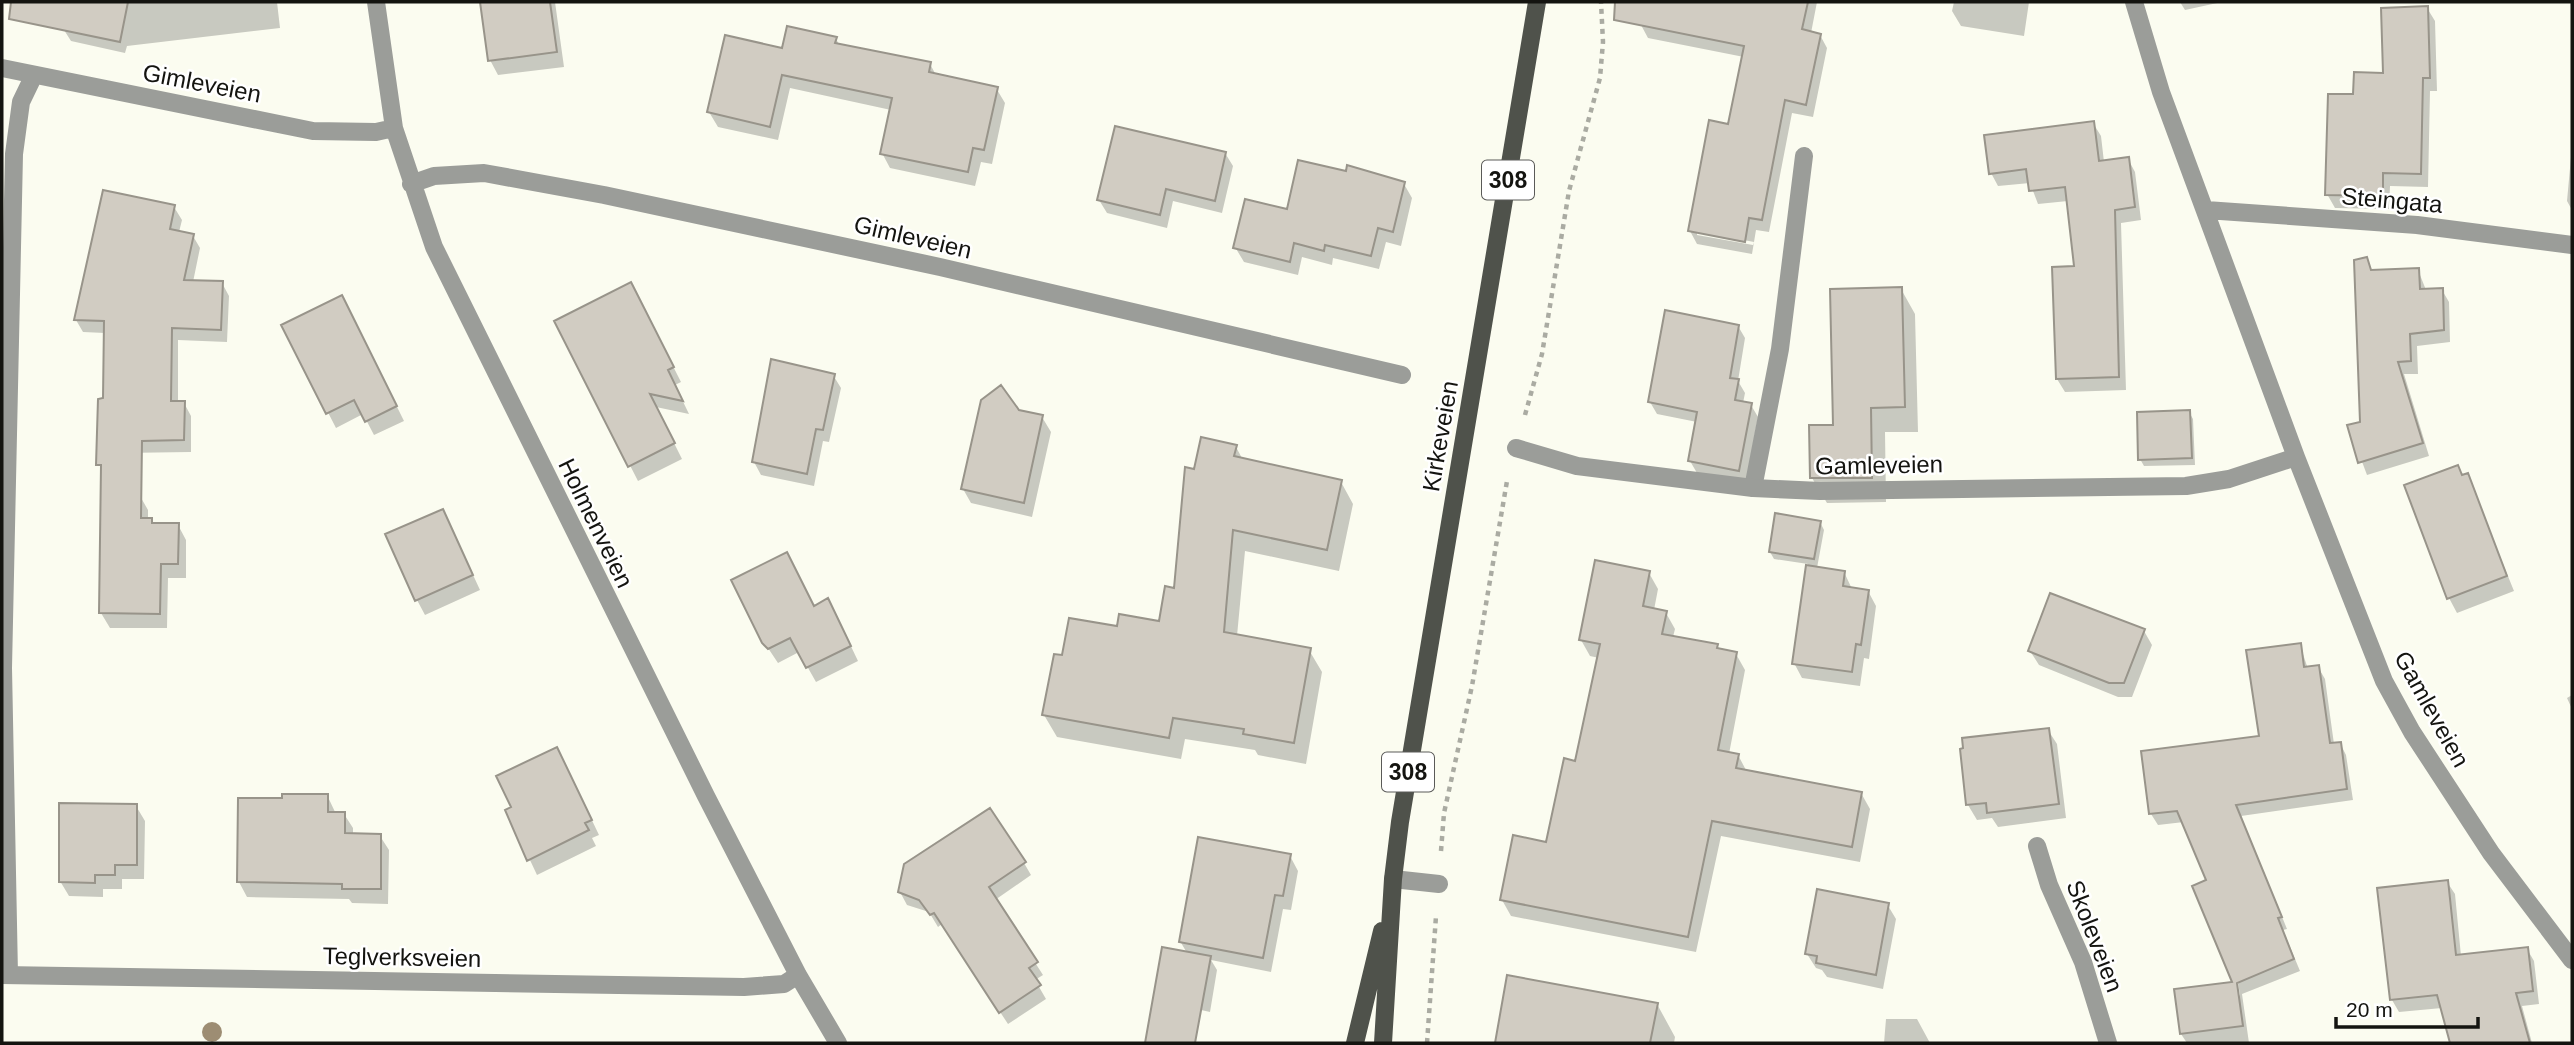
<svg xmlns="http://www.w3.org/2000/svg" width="2574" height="1045" viewBox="0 0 2574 1045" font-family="Helvetica,sans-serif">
	<rect width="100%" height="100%" fill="#fbfcf0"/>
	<path fill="#0003" fill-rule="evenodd" d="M70,2H277L280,28L127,46L125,53L71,41L64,30Z
		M482,2H555L564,67L498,75L490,60Z
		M1645,2H1817L1811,33L1820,35L1827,48L1813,117L1792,113L1769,232L1756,230L1752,254L1697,244L1690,231L1730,126L1744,57L1648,38L1641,25ZM1697,231L1754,242L1753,245L1697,235Z
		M1954,2H2029L2024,36L1961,26L1952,11Z
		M2180,2H2222L2185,10Z
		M2427,8L2435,21L2437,91H2430L2428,187L2390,186L2389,209L2335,208L2327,194L2385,75Z
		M836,39L840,46L930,64L936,75L996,88L1005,103L992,164L981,162L975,186L890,168L882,153L891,110L790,88L778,140L718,127L709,112L783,50Z
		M2093,123L2101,136L2104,162L2128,159L2135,172L2141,220L2121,223L2126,390L2065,392L2057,379L2076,268L2068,201L2038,204L2030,183L1998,186L1991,173Z
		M2572,146V210L2567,201Z
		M1225,153L1233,166L1222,213L1173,201L1167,228L1107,213L1099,200Z
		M1347,173L1404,184L1412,198L1401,246L1386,242L1379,269L1333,258L1332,265L1302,257L1298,275L1244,262L1235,247Z
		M174,207L182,220L179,232L193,236L200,248L193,282L222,283L229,296L227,342L178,340V403H184L191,416V452L122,453L105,333L83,332L76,320Z
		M2366,259L2373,272L2418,270L2426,290H2442L2449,302L2450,342L2417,346L2418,374H2404L2429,456L2367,475L2349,427L2362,423Z
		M1901,289L1915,314L1918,432H1885L1886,502L1827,503L1812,478Z
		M639,299L681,382L675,385L689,414L656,407L682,459L638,481L556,321Z
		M350,312L404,421L374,435L363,414L336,428L283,325Z
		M1738,326L1745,338L1738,381L1745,393L1743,403L1751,405L1758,417L1746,482L1697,473L1690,461L1697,422L1657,414L1650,402Z
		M833,375L841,388L829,442L823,441L814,486L761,475L754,462Z
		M1018,411L1042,417L1051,432L1032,517L971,503L963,489Z
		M2189,412L2193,419L2195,465L2144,466L2140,459Z
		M1236,447L1243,460L1341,482L1353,504L1339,571L1245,551L1237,636L1309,650L1322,672L1306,764L1258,755L1255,750L1185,739L1181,759L1057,737L1044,715L1063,657L1118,628L1161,623L1176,590L1195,472Z
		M2467,475L2514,591L2457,613L2449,598Z
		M140,496L148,510V520L153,525H178L186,540V578H168L167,628H110L101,613L102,497Z
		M1820,522L1824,530L1817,568L1844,572L1852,589L1868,591L1876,606L1869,659L1864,658L1860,686L1802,678L1794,663L1808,564L1774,559L1770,552Z
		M450,525L480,590L425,615L417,600Z
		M1649,573L1658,589L1654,610L1666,613L1675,629L1673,637L1717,646L1719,651L1736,654L1745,670L1729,754L1738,755L1747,772L1861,793L1870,809L1860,862L1721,836L1696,952L1511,916L1502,900L1548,844L1576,763L1599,658L1590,656L1581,640Z
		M814,608L836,615L858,661L816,682L799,652L778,663L764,642Z
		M2144,631L2152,645L2132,697H2118L2039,665L2030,651Z
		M2300,645L2308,669L2318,667L2325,679L2334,744L2340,743L2346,755L2353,800L2241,816L2287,929L2283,930L2300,971L2242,994L2249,1043H2187L2181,1034L2176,991L2234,983L2208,881L2184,822L2158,825L2151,814L2261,738ZM2237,974L2240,996L2236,992Z
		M2572,695V709L2567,698Z
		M2048,730L2057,744L2066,818L1998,827L1992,818L1977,820L1968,805L1962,750Z
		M565,764L599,835L592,838L596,846L537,875L507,811Z
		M327,795L336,814H344L353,828V835L380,836L389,850L388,904L352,903L349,899L247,897L239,882L284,800Z
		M136,806L145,821L144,879H122V889H103V897L69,896L60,881Z
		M1290,856L1298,871L1291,910L1283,909L1271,972L1211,960L1217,970L1210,1012L1201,1010L1195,1043H1147L1164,949L1187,953L1180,941Z
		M1024,863L1031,875L995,900L1043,975L1035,980L1046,999L1008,1024L942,924L938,927L929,912L907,905L900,892Z
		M2447,882L2455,894L2461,956L2527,949L2534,961L2539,1004L2522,1006L2532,1043H2451L2442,1008L2399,1012L2392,1000Z
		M1887,904L1896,919L1883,989L1827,977L1822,970L1816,968L1807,954Z
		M1509,977L1657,1004L1675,1037L1674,1043H1496Z
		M1886,1019H1917L1930,1043H1884Z"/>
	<path fill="#d1ccc2" stroke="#98948a" stroke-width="2" d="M11,2H128L120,42L9,19Z
		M480,2H550L557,52L488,61Z
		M1615,2H1808L1802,29L1821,34L1806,105L1785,100L1762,220L1749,218L1745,242L1688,231L1709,120L1728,124L1744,46L1614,20Z
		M2428,6L2430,78H2423L2421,174L2383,173V196L2325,195L2328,94H2353L2354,72L2383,73L2381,8Z
		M787,26L837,37L835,43L931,62L929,72L998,87L984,150L973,148L968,172L880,154L892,98L782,75L770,127L707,112L725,35L782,48Z
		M2094,121L2099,161L2129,157L2135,207L2115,210L2119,377L2056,379L2052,267L2074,266L2065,187L2029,191L2026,169L1989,174L1984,135Z
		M1115,126L1226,152L1215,201L1166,189L1160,215L1097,200Z
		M1298,160L1346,171L1347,165L1405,182L1393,232L1378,228L1371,256L1325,245L1324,251L1294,243L1290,262L1233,248L1245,199L1287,209Z
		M103,190L175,205L170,229L194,234L184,280L223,281L221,330L172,328L171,401H185L184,440L142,441L141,518H152V523H179L178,564H161L160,614L99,613L101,465H96L98,399L103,398L104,321L74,320Z
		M2367,257L2371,270L2419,268L2420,289L2443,288L2444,330L2410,334L2411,361L2398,362L2423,443L2358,463L2347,425L2360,422L2354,260Z
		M631,282L674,367L668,370L683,401L650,394L675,443L628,467L554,321Z
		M1902,287L1905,407L1871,408L1872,478H1810L1809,425H1833L1830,289Z
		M342,295L397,406L365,422L354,400L326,414L281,325Z
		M1665,310L1739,325L1730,378L1739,379L1735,400L1752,403L1739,471L1688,461L1697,412L1648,402Z
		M771,359L835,374L823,430L816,429L807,474L752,462Z
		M1001,385L1019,410L1043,415L1024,503L961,489L981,400Z
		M2190,410L2192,458L2138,460L2137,412Z
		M1201,437L1237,445L1234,456L1342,480L1327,550L1233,530L1224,632L1311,648L1294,743L1243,734L1244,729L1173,718L1169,738L1042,715L1054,654L1062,655L1069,618L1117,626L1119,614L1159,621L1165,586L1174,588L1185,467L1194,469Z
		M2458,465L2462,475L2468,473L2507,576L2447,599L2404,485Z
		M443,509L473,575L415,601L385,534Z
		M1775,513L1821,521L1814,559L1769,552Z
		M787,552L814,606L828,598L851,646L806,668L790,638L768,649L762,643L731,580Z
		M1595,560L1650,571L1643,606L1667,611L1662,634L1718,644L1717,648L1737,652L1718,750L1739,754L1736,768L1862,792L1852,847L1712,821L1688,937L1500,900L1513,835L1546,842L1564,758L1575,761L1600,644L1579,640Z
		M1806,565L1845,571L1843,586L1869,590L1861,645L1856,644L1852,672L1792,664Z
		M2050,593L2145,629L2124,683H2109L2028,651Z
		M2301,643L2304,667L2319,665L2330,743L2341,742L2347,789L2236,805L2282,917L2278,918L2294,959L2237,983L2243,1026L2180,1034L2174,989L2232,982L2192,886L2206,880L2177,811L2149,814L2141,751L2259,736L2246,650Z
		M2049,728L2059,804L1987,813L1986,803L1966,805L1960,749L1963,748L1962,738Z
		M557,747L592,820L585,823L589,830L527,861L505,810L511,807L496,776Z
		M282,794H328V812H345V833L381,834V889H342V884L237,882L238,798H282Z
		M59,803L137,804V865H115V875H95V883L59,882Z
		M990,808L1026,862L989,887L1038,962L1029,968L1041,985L999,1013L934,913L930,915L919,900L898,892L904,864Z
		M1198,837L1291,854L1283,896L1275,895L1263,958L1179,942Z
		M2448,880L2456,955L2528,947L2533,991L2516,993L2530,1043H2450L2437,995L2390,1000L2377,888Z
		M1817,889L1889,903L1876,975L1816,963L1817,956L1805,954Z
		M1162,947L1211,956L1195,1043H1145Z
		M1507,975L1658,1003L1650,1043H1495Z"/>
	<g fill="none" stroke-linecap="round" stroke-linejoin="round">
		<path stroke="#aaaba2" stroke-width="4.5" stroke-dasharray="5 5" stroke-linecap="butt" d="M1525,415L1542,354L1569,191L1600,78L1603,42L1601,2
			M1441,851L1444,813L1472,686L1507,481
			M1427,1043L1436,916"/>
		<path stroke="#9b9d99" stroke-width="18" d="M1753,488L1780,349L1804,156
			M1393,879L1439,884"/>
		<path stroke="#9b9d99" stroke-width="18" d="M376,2L394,128L434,247L706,796L798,975L838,1043
			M2134,2L2161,92L2296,457L2384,681L2412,732L2491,853L2572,960
			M2,68L313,131L376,132L394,128
			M411,184L434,176L484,173L604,195L940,267L1402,375
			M2206,210L2417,225L2572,245
			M1516,448L1577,466L1753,488L1820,491L2186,486L2229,479L2296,457
			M2037,846L2049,885L2083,962L2108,1043
			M2,975L744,987L784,984L798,975
			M9,975L3,668L14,154L21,102L34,75"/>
		<path stroke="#4f524b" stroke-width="18" d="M1355,1043L1382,931
			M1383,1043L1393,879L1400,822L1537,2"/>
	</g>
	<circle fill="#9d8d73" cx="212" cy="1032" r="10"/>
	<g text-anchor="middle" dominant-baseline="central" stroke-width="5" stroke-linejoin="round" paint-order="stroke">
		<g fill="#fff" stroke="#5a5a58" stroke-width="2">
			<rect x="1482" y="160.5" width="52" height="39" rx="5"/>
			<rect x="1382" y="752.5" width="52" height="39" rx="5"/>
		</g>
		<g font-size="23" font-weight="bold" fill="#141410">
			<text x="1508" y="180">308</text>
			<text x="1408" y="772">308</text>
		</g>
		<g font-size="24" fill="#141410" stroke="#fff">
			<text transform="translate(202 83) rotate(11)">Gimleveien</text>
			<text transform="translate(2392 200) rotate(5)">Steingata</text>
			<text transform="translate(913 237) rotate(13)">Gimleveien</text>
			<text transform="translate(1440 436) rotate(-80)">Kirkeveien</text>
			<text transform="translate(1879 465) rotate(-1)">Gamleveien</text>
			<text transform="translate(596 523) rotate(64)">Holmenveien</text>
			<text transform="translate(2432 709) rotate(61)">Gamleveien</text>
			<text transform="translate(2095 936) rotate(69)">Skoleveien</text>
			<text transform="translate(402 957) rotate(1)">Teglverksveien</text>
		</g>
	</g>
	<rect width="2574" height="1045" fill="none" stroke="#141410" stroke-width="7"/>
	<path d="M2336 1017v10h142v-10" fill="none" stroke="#141410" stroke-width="3.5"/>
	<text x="2346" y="1017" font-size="21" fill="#141410" stroke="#ffffff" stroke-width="5" paint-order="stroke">20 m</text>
</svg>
